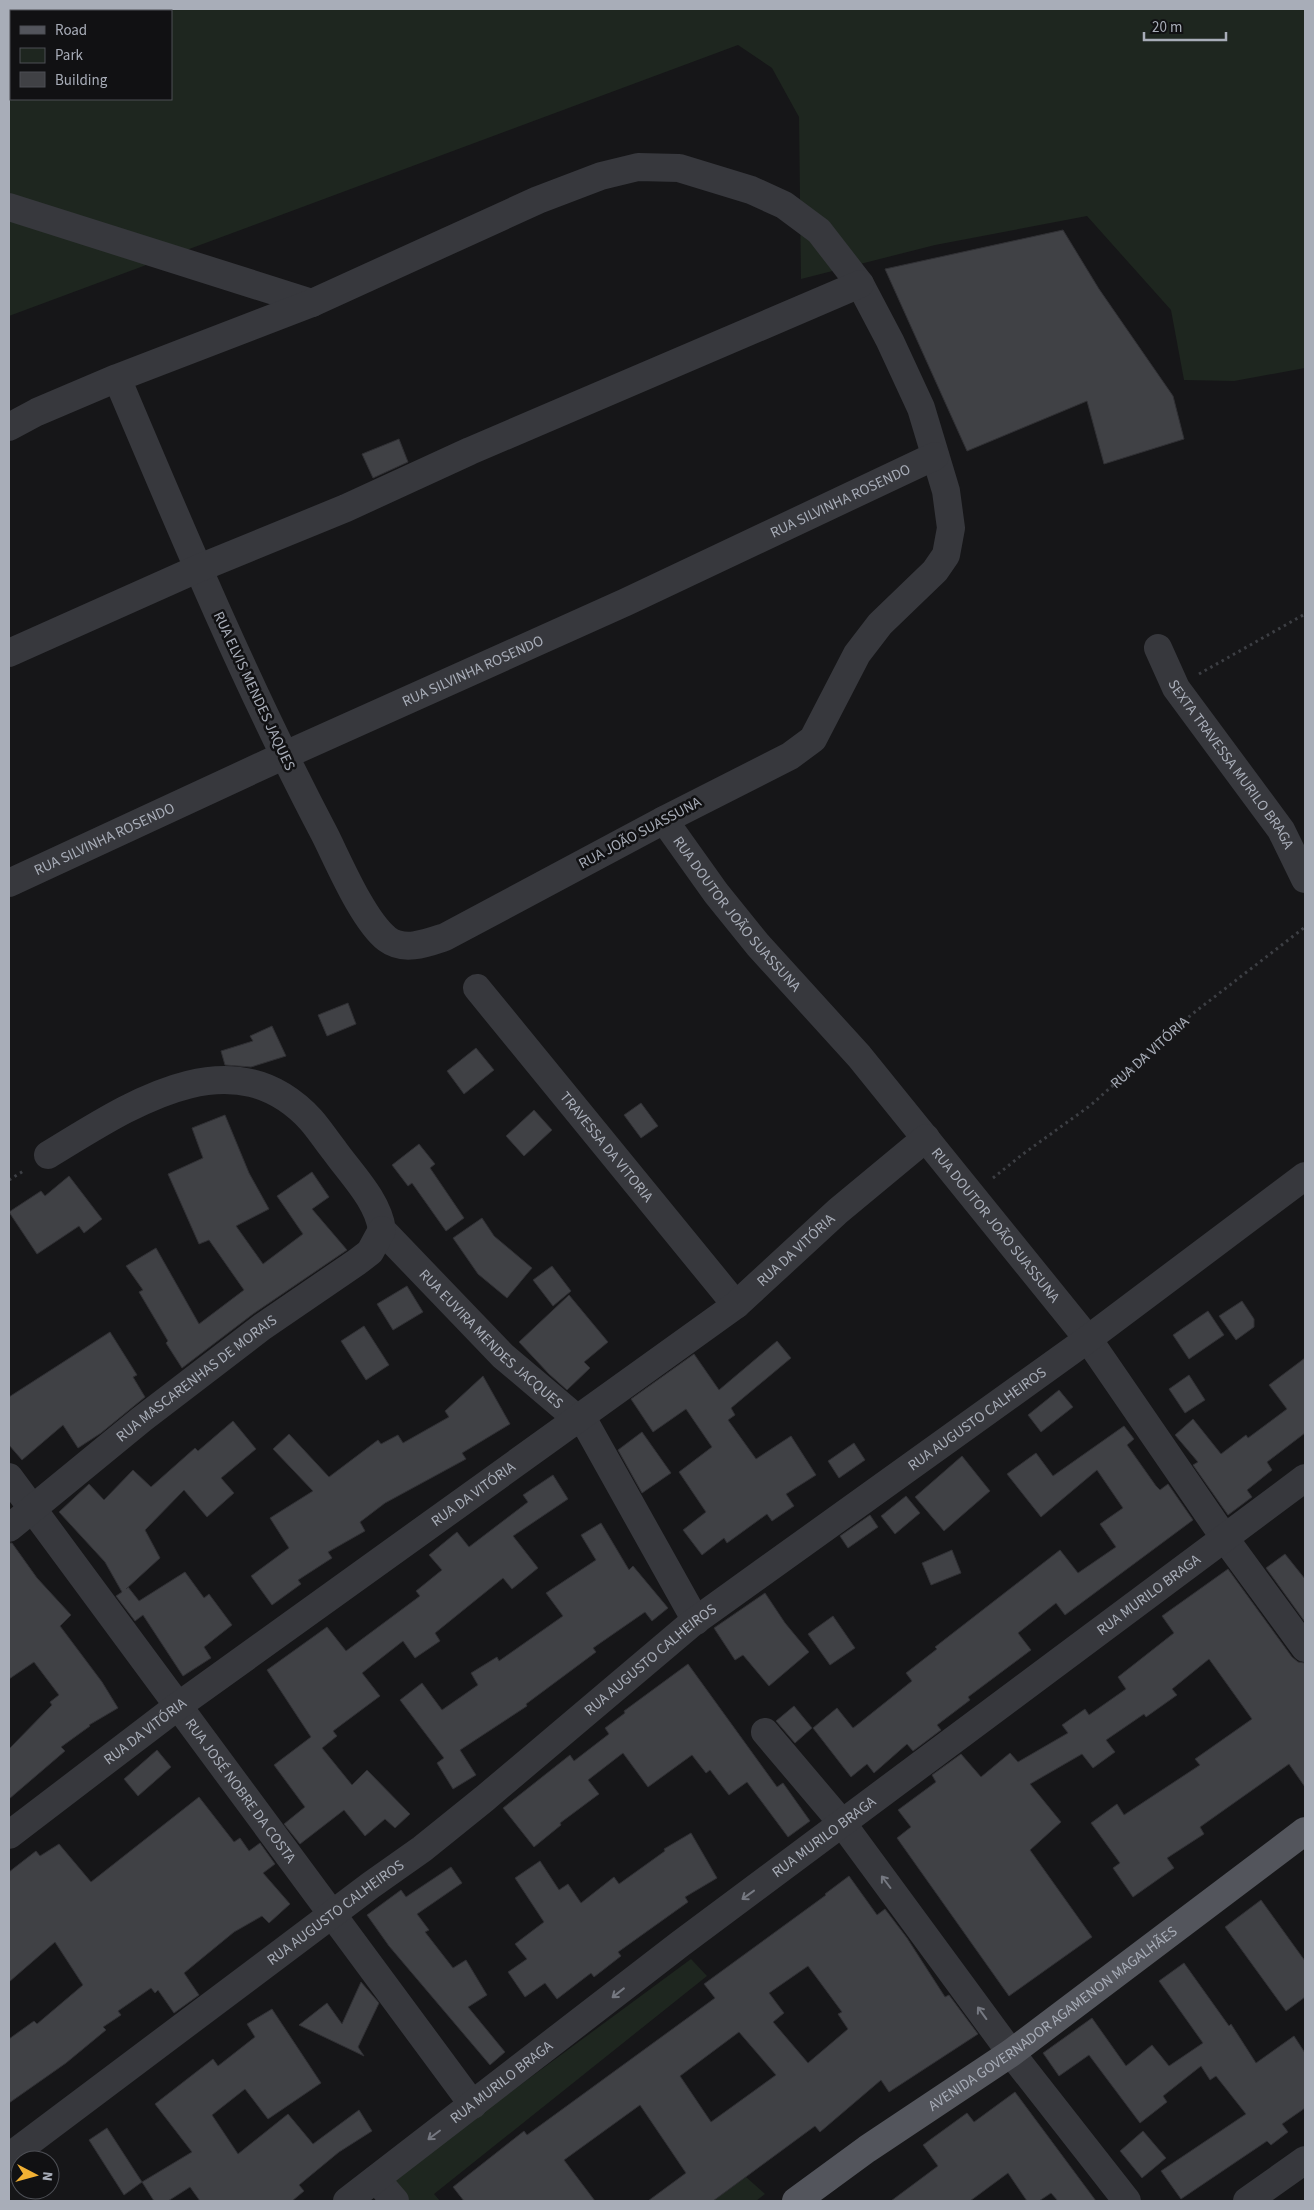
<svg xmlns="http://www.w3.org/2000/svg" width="1314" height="2210" viewBox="0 0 1314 2210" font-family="'Source Sans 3',sans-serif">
	<rect width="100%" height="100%" fill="#161618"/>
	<path fill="#1e261f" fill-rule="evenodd" d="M9,9H1305V368L1234,381L1184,380L1171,310L1087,216L935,245L801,279L799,117L772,68L738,45L9,316ZM11,11H171V99H11Z
		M691,1959L707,1976L434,2194L440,2201H402L386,2184Z
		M746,2177L765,2194L756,2201H713Z"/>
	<path fill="#404145" stroke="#303034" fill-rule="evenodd" d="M1063,230L1099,289L1173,396L1184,439L1104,464L1087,401L967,451L885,269Z
		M399,439L408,462L373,478L362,454Z
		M348,1003L356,1024L327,1036L318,1015Z
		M272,1026L286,1056L251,1067L225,1065L221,1051L253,1041L250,1036Z
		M476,1048L494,1070L464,1094L447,1071Z
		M641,1103L658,1126L641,1138L624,1115Z
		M534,1110L552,1130L524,1156L506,1136Z
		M225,1115L249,1173L269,1209L236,1226L263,1264L303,1234L277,1196L312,1172L329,1197L312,1209L347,1250L253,1314L182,1368L166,1343L168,1341L139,1292L143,1290L126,1266L156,1248L199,1324L244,1290L209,1240L199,1244L168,1174L203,1158L192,1128Z
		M419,1144L435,1164L430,1168L464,1218L446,1231L412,1183L408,1186L392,1165Z
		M69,1176L102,1219L84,1233L79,1226L37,1254L9,1212L41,1191L45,1196Z
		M482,1218L494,1236L532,1268L507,1298L478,1274L453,1238Z
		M552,1266L571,1291L553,1306L533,1280Z
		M407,1286L423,1312L393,1330L377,1304Z
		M569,1295L608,1342L584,1362L590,1368L567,1390L549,1374L519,1342Z
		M1242,1301L1254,1319V1327L1236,1340L1219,1316Z
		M1208,1311L1224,1335L1189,1359L1173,1335Z
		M364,1326L389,1365L366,1380L341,1341Z
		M110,1332L137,1375L133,1377L145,1397L101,1433L78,1448L63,1425L22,1460L9,1445V1397Z
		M777,1341L791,1358L731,1408L735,1415L728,1420L756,1459L791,1436L816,1475L786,1494L794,1506L772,1521L767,1514L727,1543L724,1538L702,1555L683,1530L706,1512L679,1472L712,1447L686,1409L653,1432L631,1399L694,1354L719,1390Z
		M1305,1358V1433L1267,1462L1272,1470L1247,1490L1252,1497L1228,1515L1193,1465L1198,1462L1175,1435L1193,1419L1221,1454L1246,1435L1248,1438L1287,1409L1269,1385Z
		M1189,1375L1205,1400L1185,1413L1169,1389Z
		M483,1376L510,1424L462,1453L466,1459L385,1503L360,1522L365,1531L328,1552L332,1558L298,1580L301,1584L272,1605L251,1576L289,1548L270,1518L313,1491L273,1449L289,1434L329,1477L378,1440L381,1444L398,1435L403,1443L449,1417L445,1411Z
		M1059,1390L1073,1407L1041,1432L1028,1415Z
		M233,1421L256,1449L221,1478L234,1493L207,1517L184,1490L145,1530L160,1558L126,1589L128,1587L139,1601L185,1572L204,1598L209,1594L232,1625L204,1647L211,1658L183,1676L143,1615L135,1621L116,1596L122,1592L105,1562L59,1512L89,1484L104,1500L133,1470L151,1487L195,1448L198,1451Z
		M1124,1426L1134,1439L1127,1445L1156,1486L1160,1490L1168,1484L1193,1520L1065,1615L1056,1603L1018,1633L1031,1650L968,1697L970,1700L937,1725L941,1730L913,1751L907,1744L874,1773L867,1764L851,1777L813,1728L837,1708L853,1728L857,1725L912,1681L906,1673L937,1649L935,1647L1060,1550L1078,1573L1116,1547L1100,1524L1123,1508L1097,1470L1041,1517L1007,1474L1036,1453L1053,1476Z
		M642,1432L671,1473L642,1493L618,1450Z
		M854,1443L865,1460L839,1478L828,1461Z
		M962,1456L990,1491L944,1531L915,1497Z
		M553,1475L568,1499L513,1536L538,1568L512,1589L503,1578L435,1633L440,1641L415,1658L403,1641L362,1673L380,1696L333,1731L337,1736L322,1748L352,1785L367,1770L410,1814L395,1828L385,1819L365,1836L344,1810L300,1844L284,1824L305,1807L274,1765L311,1737L267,1670L327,1627L346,1651L420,1596L416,1591L442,1570L429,1555L457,1532L469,1547L528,1502L523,1495Z
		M906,1496L920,1513L895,1534L881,1516Z
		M870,1515L878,1527L848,1548L840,1536Z
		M601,1523L629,1570L633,1566L668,1608L652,1621L645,1612L593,1648L596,1652L526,1704L527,1706L460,1750L476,1775L453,1789L437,1763L444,1758L400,1700L422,1683L442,1710L478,1685L471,1673L497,1657L499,1661L563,1616L546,1593L596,1560L581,1535Z
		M9,1543H12L37,1578L71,1615L60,1626L102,1682L118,1708L89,1725L90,1726L61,1747L65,1751L9,1799V1749L52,1705L50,1702L59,1695L34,1662L9,1679Z
		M952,1550L961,1573L931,1585L922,1563Z
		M1285,1554L1305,1579V1622L1266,1568Z
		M1228,1569L1292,1657L1298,1662L1305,1663V1787L1289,1764L1200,1827L1204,1834L1167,1858L1174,1868L1133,1897L1113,1868L1120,1863L1091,1823L1117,1804L1124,1815L1200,1765L1195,1759L1252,1719L1209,1659L1172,1689L1177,1695L1146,1717L1144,1714L1106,1740L1115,1752L1093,1768L1082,1754L1030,1784L1061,1822L1030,1850L1092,1937L1009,1996L897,1838L911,1827L898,1810L936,1782L932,1775L961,1754L981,1777L1010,1753L1018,1762L1068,1733L1062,1725L1085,1709L1089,1715L1126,1689L1118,1677L1174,1633L1162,1616Z
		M765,1593L785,1623L809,1652L769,1686L743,1655L735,1660L714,1628Z
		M833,1616L855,1648L830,1665L808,1634Z
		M688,1664L777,1787L783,1783L810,1821L788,1837L747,1782L729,1795L710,1770L706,1773L692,1755L648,1787L623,1753L588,1780L599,1794L560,1823L561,1825L534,1847L503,1808L570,1755L574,1761L609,1734L605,1728L625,1713L624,1711Z
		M794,1706L812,1728L795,1743L776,1721Z
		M157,1750L171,1767L138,1796L124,1779Z
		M199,1797L234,1842L240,1838L249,1851L260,1843L275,1864L263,1873L290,1904L269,1923L262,1916L234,1932L184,1973L199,1995L174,2013L158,1990L155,1993L151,1988L118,2011L121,2015L103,2027L106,2030L66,2063L9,2103V2039L34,2021L37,2024L83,1985L55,1942L9,1982V1872L36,1851L40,1856L59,1844L91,1882Z
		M691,1833L717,1878L685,1897L688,1902L618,1952L621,1956L594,1977L591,1973L557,1999L545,1983L525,1997L508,1972L527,1959L515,1944L544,1922L515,1878L540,1861L559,1890L568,1884L581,1903L614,1877L619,1884L665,1851L664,1849Z
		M451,1867L462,1883L417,1914L429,1930L425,1932L453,1968L466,1960L487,1995L468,2007L505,2052L490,2065L389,1946L367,1915L401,1890L406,1897Z
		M849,1876L877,1915L885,1909L907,1938L945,1997L949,1995L978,2034L889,2092L881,2080L820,2132L815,2126L713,2201H648L686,2173L640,2105L564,2160L595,2201H464L453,2187L524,2131L527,2135L715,1998L704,1984L826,1895L825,1894ZM808,1966L842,2012L838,2014L848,2029L808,2063L773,2022L784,2013L769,1993ZM739,2032L776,2075L711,2122L680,2076Z
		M1261,1900L1305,1961V1997L1286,2011L1225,1927Z
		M1184,1963L1229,2026L1231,2024L1256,2063L1294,2036L1305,2053V2108L1282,2124L1288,2132L1271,2145L1267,2141L1181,2199L1161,2171L1246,2114L1216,2076L1210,2080L1201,2066L1163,2096L1167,2102L1140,2123L1089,2055L1059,2076L1043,2053L1092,2018L1126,2066L1152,2045L1169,2066L1203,2043L1159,1981Z
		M361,1982L379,2003L358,2047L364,2056L299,2025L327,2003L342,2024Z
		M272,2009L321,2083L268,2119L245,2089L212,2115L238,2154L288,2114L313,2144L359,2110L372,2131L339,2152L299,2185L304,2191L292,2201H200L190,2187L168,2201H154L142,2182L124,2195L89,2140L107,2128L142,2182L192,2152L155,2104L213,2059L218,2066L255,2037L247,2024Z
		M1015,2092L1096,2201H1058L1051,2193L1039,2201H1027L1008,2173L970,2201H891L938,2166L923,2145L967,2113L974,2122Z
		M1143,2131L1166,2158L1142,2178L1120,2151Z"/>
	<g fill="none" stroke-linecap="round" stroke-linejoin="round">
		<g stroke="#3d3f44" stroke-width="3" stroke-dasharray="2.5 4" stroke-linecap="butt">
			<path d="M1199,674L1305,614"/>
			<path id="s1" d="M993,1178L1023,1154L1091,1105L1191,1015L1305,927"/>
			<path d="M9,1180L25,1170"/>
		</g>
		<g stroke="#37383d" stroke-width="28">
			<path d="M9,207L312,303"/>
			<path d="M9,427L37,412L117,378L312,303L538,200L601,176L638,167L679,168L751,190L784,205L819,231L860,284L890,341L921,408L946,491L951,528L946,555L935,571L880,624L857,654L813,739L790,756L664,820L445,937C427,943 404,952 387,939C363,920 339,863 325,835C247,687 182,532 117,378"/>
			<path id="s2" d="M1158,648L1176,688L1281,830L1305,879"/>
			<path d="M9,653L197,569L346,508L470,451L860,284"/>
			<path id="s3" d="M664,820L716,893L758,945L859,1056L1088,1339L1226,1540L1305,1648"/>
			<path id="s4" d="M9,883L283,756L626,602L935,456"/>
			<path id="s5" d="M477,988L736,1305"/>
			<path id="s6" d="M48,1155C126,1108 231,1033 311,1120C319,1129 326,1140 334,1150C351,1174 378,1200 382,1230L503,1356L588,1428L696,1621"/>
			<path id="s7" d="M9,1477L473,2105"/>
			<path id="s8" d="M9,1528L142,1419L262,1327L357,1262L370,1252L382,1230"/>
			<path d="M765,1732L842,1823L1011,2053L1127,2201"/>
			<path id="s9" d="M9,1835L178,1706L736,1305L838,1211L926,1138"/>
			<path id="s10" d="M9,2157L371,1885L422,1849L484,1799L691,1624L1088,1339L1305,1176"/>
			<path d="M376,2179L395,2201"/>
			<path id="s11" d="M347,2201L680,1944L1305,1478"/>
			<path d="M1247,2201L1305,2160"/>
		</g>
		<path stroke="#53555c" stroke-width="28" id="s12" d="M796,2201L867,2149L1011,2053L1305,1831"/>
	</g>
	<defs><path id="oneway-shaft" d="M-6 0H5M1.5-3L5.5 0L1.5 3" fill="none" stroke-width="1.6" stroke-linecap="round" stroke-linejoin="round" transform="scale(1.25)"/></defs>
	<g stroke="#757881">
		<use href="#oneway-shaft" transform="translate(886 1882) rotate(-127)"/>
		<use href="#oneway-shaft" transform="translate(748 1895) rotate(144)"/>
		<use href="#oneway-shaft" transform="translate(618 1993) rotate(142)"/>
		<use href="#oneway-shaft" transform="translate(982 2013) rotate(-126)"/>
		<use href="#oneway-shaft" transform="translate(434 2135) rotate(143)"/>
	</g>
	<g text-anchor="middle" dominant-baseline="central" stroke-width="5" stroke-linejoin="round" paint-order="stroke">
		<g font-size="15" fill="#a8adb8" stroke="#111113">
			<text stroke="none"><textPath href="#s4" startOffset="915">RUA SILVINHA ROSENDO</textPath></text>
			<text stroke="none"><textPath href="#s4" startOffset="510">RUA SILVINHA ROSENDO</textPath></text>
			<text transform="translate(254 691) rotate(65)">RUA ELVIS MENDES JAQUES</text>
			<text stroke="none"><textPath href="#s2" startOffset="138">SEXTA TRAVESSA MURILO BRAGA</textPath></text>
			<text transform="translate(640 833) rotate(-28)">RUA JOÃO SUASSUNA</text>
			<text stroke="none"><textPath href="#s4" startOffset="105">RUA SILVINHA ROSENDO</textPath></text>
			<text stroke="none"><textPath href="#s3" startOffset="119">RUA DOUTOR JOÃO SUASSUNA</textPath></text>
			<text stroke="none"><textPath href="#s1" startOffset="201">RUA DA VITÓRIA</textPath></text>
			<text stroke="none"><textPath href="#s5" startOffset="205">TRAVESSA DA VITORIA</textPath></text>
			<text stroke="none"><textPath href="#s3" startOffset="524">RUA DOUTOR JOÃO SUASSUNA</textPath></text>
			<text stroke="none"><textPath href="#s9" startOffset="981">RUA DA VITÓRIA</textPath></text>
			<text stroke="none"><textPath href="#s6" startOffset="579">RUA EUVIRA MENDES JACQUES</textPath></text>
			<text stroke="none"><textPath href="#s8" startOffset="240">RUA MASCARENHAS DE MORAIS</textPath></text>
			<text stroke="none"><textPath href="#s10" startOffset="1218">RUA AUGUSTO CALHEIROS</textPath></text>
			<text stroke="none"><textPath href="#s9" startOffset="576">RUA DA VITÓRIA</textPath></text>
			<text stroke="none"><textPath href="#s11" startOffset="1005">RUA MURILO BRAGA</textPath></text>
			<text stroke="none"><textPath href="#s10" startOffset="812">RUA AUGUSTO CALHEIROS</textPath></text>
			<text stroke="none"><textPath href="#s9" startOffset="171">RUA DA VITÓRIA</textPath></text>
			<text stroke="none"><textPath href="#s7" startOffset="390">RUA JOSÉ NOBRE DA COSTA</textPath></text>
			<text stroke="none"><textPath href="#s11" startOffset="600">RUA MURILO BRAGA</textPath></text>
			<text stroke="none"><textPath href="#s10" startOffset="408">RUA AUGUSTO CALHEIROS</textPath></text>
			<text stroke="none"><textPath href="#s12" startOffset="315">AVENIDA GOVERNADOR AGAMENON MAGALHÃES</textPath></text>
			<text stroke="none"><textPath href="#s11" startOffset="195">RUA MURILO BRAGA</textPath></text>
		</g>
	</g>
	<rect width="1314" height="2210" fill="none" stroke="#a8adb8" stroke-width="20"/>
	<rect x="10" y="10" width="162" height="90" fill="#111113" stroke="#4d4f55"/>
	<rect x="20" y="26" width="25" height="8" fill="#53555c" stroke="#4d4f55"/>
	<text x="55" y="35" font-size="15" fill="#a8adb8">Road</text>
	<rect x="20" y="48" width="25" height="15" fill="#1e261f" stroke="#4d4f55"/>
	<text x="55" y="60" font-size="15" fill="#a8adb8">Park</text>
	<rect x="20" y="72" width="25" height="15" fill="#404145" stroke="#4d4f55"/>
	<text x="55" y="85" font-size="15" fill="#a8adb8">Building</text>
	<g transform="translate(35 2175) rotate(96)"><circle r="24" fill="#111113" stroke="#4d4f55"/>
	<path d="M0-4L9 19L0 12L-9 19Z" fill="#f2b134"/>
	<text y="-8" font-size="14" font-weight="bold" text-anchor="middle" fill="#a8adb8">N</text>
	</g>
	<path d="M1144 32v8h82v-8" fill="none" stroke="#a8adb8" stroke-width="2.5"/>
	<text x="1152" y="32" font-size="15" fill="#a8adb8" stroke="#111113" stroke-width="4" paint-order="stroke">20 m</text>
</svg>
